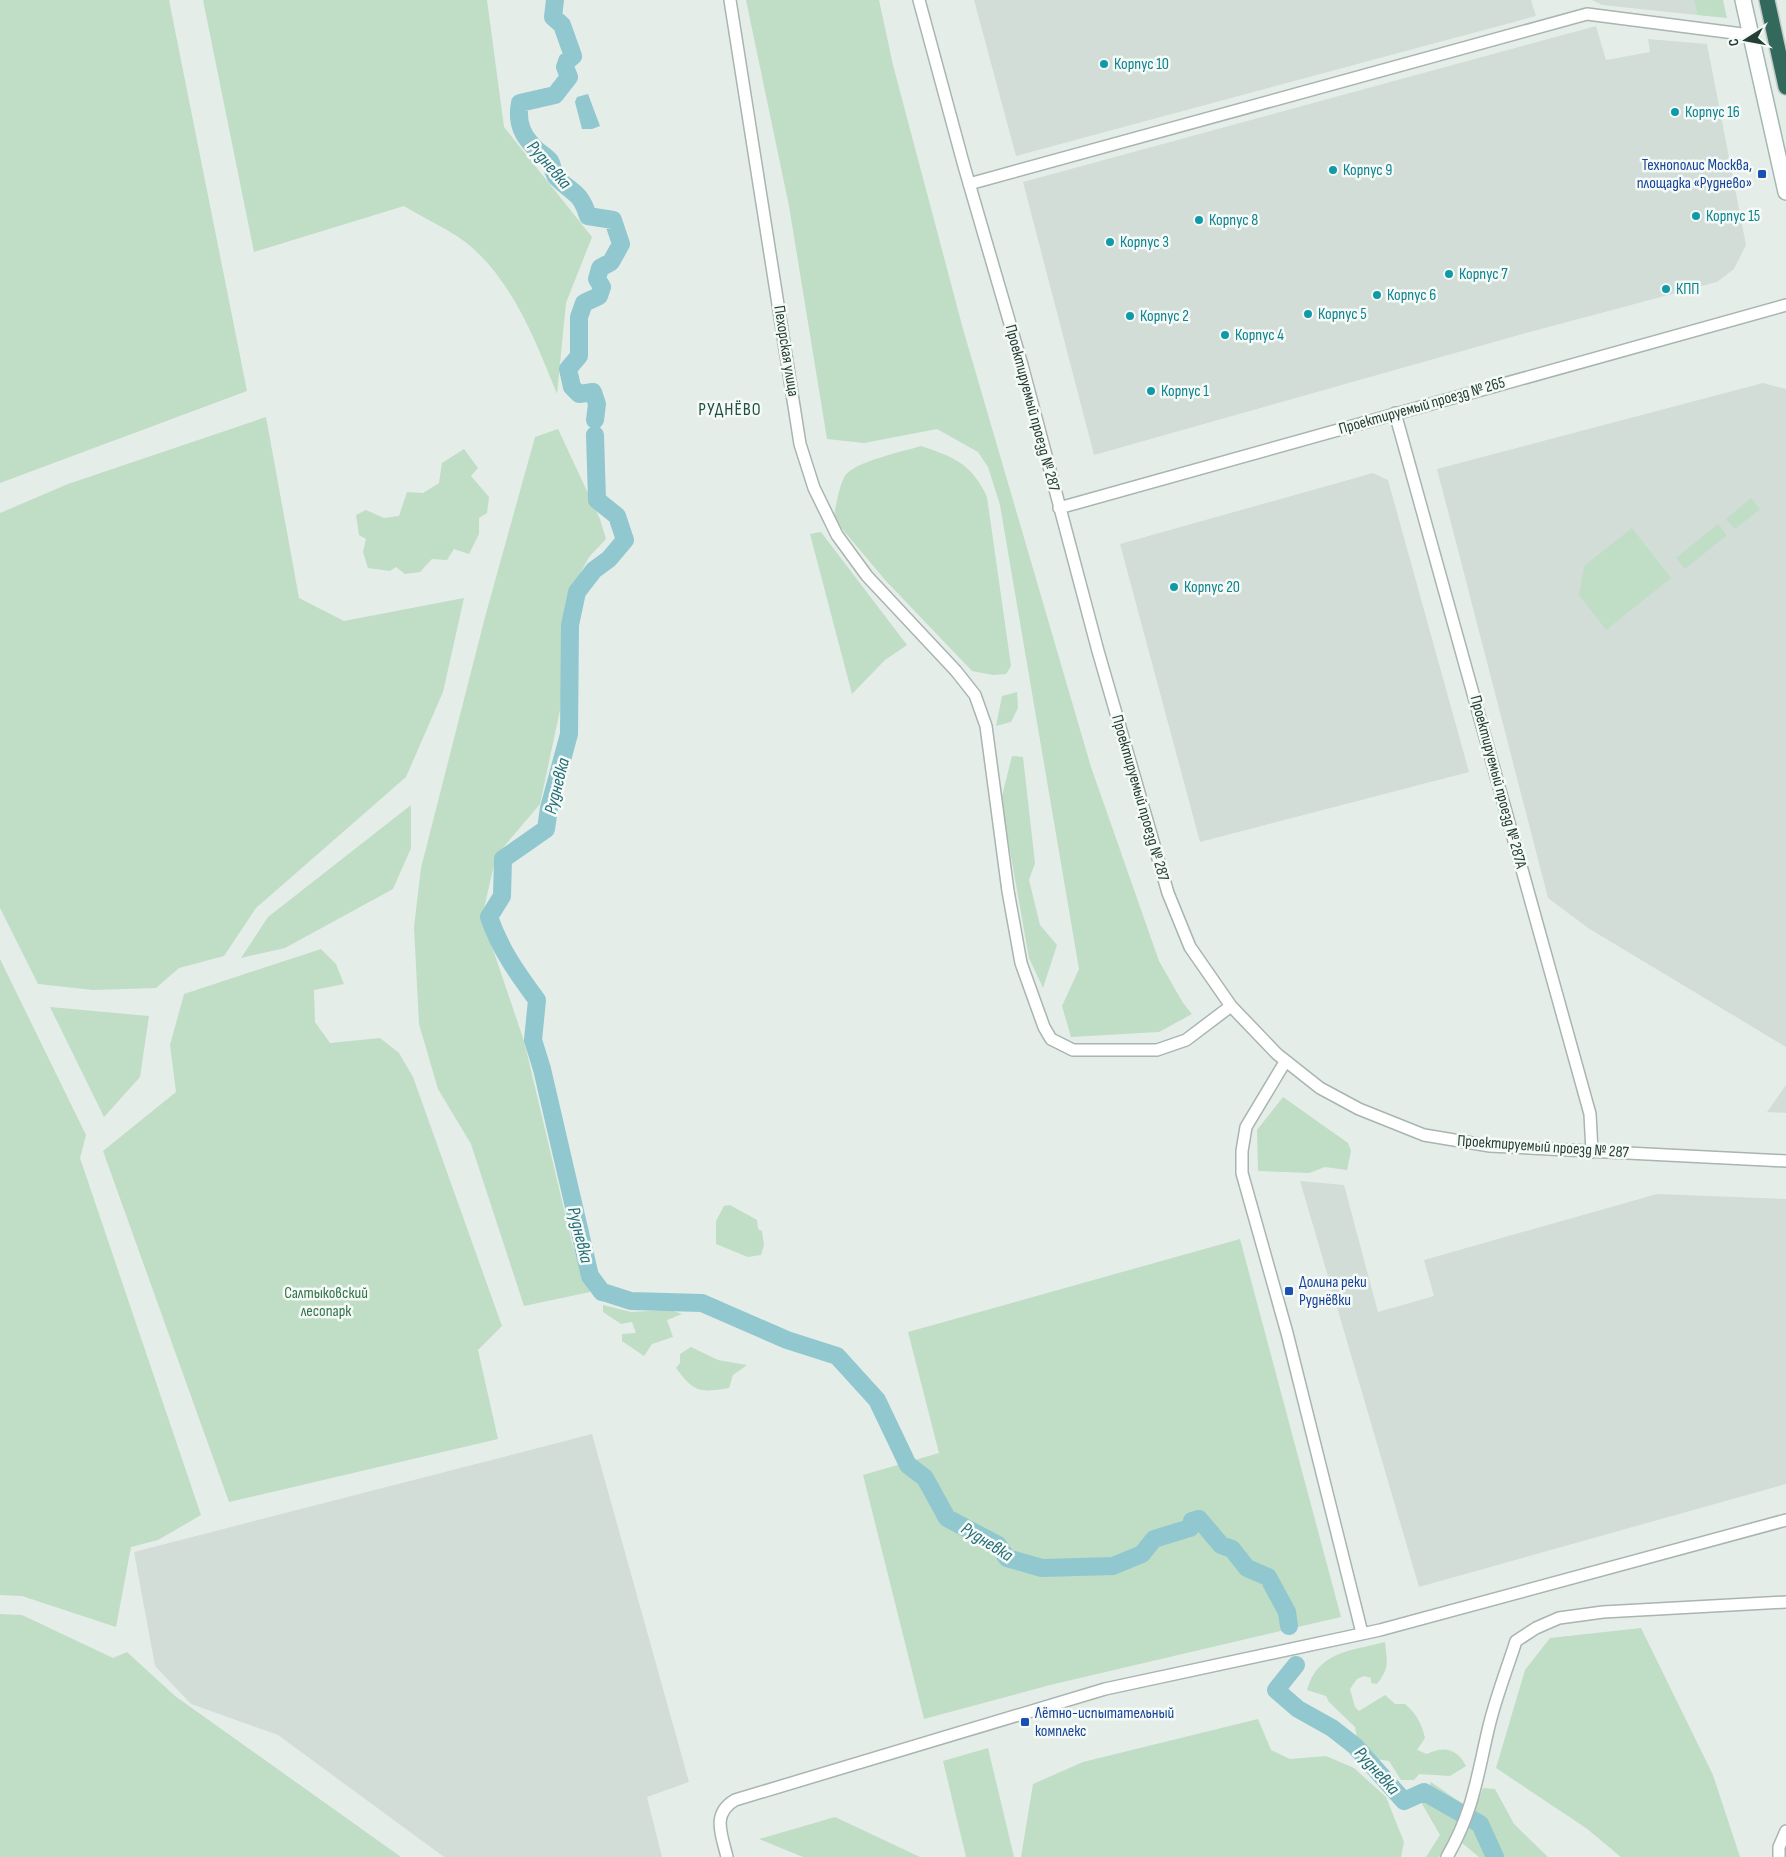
<svg xmlns="http://www.w3.org/2000/svg" width="1786" height="1857" viewBox="0 0 1786 1857" font-family="'Sofia Sans Condensed',sans-serif">
	<rect width="100%" height="100%" fill="#e5ede9"/>
	<path fill="#d3ddd8" d="M974,0H1531L1536,16L1016,156Z
		M1592,0H1694L1697,15L1602,5Z
		M1596,26L1606,60L1650,52L1648,39L1707,44L1746,245L1734,269L1717,282L1526,333L1094,455L1023,182Z
		M1763,383L1786,389V1047L1588,928L1548,898L1437,469Z
		M1373,473L1388,480L1469,772L1200,842L1120,544Z
		M1786,1085V1113L1767,1112Z
		M1300,1181L1344,1185L1378,1312L1434,1296L1424,1260L1657,1194L1786,1199V1484L1419,1587Z
		M592,1434L689,1782L647,1797L662,1857H444L278,1735L191,1704L155,1666L134,1552Z"/>
	<path fill="#c0ddc6" d="M0,0H169L247,391L0,483Z
		M203,0H487L504,127L592,237L566,303L557,394C535,340 512,278 464,241C446,228 424,218 404,206L254,252Z
		M746,0H879L893,65L963,329L1091,767L1159,961L1183,1003L1192,1014L1159,1032L1071,1037L1062,1006L1079,969L1000,505L988,467L978,452L937,429L864,443L827,439L789,206Z
		M1694,0H1723L1727,18L1697,15Z
		M266,417L299,598L344,621L464,598L443,692L406,777L256,908L224,956L179,968L156,988L93,990L38,984L0,908V513L68,484Z
		M558,429L600,519L606,539L589,557L569,594L560,710L540,804L496,856L482,917L524,1041L572,1243L590,1292L524,1306L471,1144L438,1089L419,1024L414,927L421,868L485,617L535,437Z
		M921,446C954,457 972,464 987,497L1011,666L1006,674L993,675L972,671L886,581L833,518C837,505 838,488 845,476C853,462 905,451 921,446Z
		M464,449L478,468L471,476L489,497L487,513L479,518V534L469,554L454,549L447,560L432,559L420,572L405,574L396,567L390,571L368,568L363,552L366,539L359,535L356,515L366,510L384,518L399,516L407,492L423,493L439,483L442,463Z
		M1751,498L1760,509L1735,529L1726,519Z
		M1718,524L1727,535L1685,569L1676,558Z
		M1632,528L1671,578L1606,630L1579,595L1584,566Z
		M821,532L907,645L885,660L852,694L810,534Z
		M1017,692L1018,708L1011,722L996,726L1002,696Z
		M1012,756L1023,757L1035,863L1029,880L1040,925L1057,945L1043,988L1029,958L1001,800Z
		M411,805V848L393,889L285,948L241,958L268,917Z
		M321,949L336,964L344,984L314,990L315,1022L330,1043L380,1038L399,1053L413,1077L502,1326L478,1350L498,1439L229,1502L103,1151L176,1092L170,1045L184,994Z
		M0,959L86,1135L80,1158L201,1515L158,1540L131,1547L116,1627L22,1596L0,1595Z
		M50,1007L149,1016L140,1077L104,1117Z
		M1283,1097L1348,1143L1351,1151L1347,1170L1325,1167L1309,1173L1258,1171L1257,1130Z
		M730,1205L757,1220L758,1229L762,1231L764,1245L761,1255L748,1257L716,1244V1221L724,1206Z
		M1240,1239L1341,1617L1050,1685L924,1719L863,1475L939,1453L908,1332Z
		M603,1305L631,1312L671,1310L682,1314L667,1320L673,1337L652,1344L644,1356L622,1341V1334L636,1333L632,1322L621,1324L603,1312Z
		M691,1347L718,1360L747,1365L733,1375L729,1388C699,1393 694,1392 676,1368L680,1363V1354Z
		M0,1614L22,1615L113,1658L127,1652L175,1696L401,1857H0Z
		M1641,1628L1713,1775L1740,1857H1621L1586,1828L1496,1768L1525,1670L1550,1638Z
		M1385,1642C1387,1663 1390,1667 1377,1684L1371,1683V1678L1364,1676L1357,1679L1350,1689L1355,1707L1359,1711L1385,1695L1395,1704H1405C1416,1713 1422,1724 1425,1738L1417,1750L1427,1754C1443,1746 1457,1748 1466,1766L1450,1776L1419,1774L1414,1780H1401L1389,1761L1376,1759L1373,1753L1357,1738L1355,1727L1329,1702L1326,1696L1307,1690C1318,1651 1351,1651 1385,1642Z
		M1258,1719L1271,1750L1290,1759L1326,1756L1354,1768L1386,1797L1404,1842L1401,1857H1021L1033,1784L1083,1762Z
		M988,1748L1014,1857H966L943,1761Z
		M1431,1782L1463,1804L1450,1841L1439,1857H1426L1440,1835L1422,1804Z
		M1483,1788L1495,1789L1514,1824L1548,1857H1479L1462,1843Z
		M835,1817L920,1857H803L759,1839Z"/>
	<path fill="#91c7ce" d="M588,94L600,126L592,129H582L575,102L577,97Z"/>
	<g fill="none" stroke-linecap="round" stroke-linejoin="round">
		<path stroke="#91c7ce" stroke-width="18" d="M555,0L553,17L562,25L573,56L567,61L565,67L569,77L555,95L520,103C516,124 523,137 538,151C542,154 547,157 550,161C553,166 553,174 557,178C573,194 580,191 588,216L613,220L621,244L611,262L600,268L597,279L602,287L599,296L584,303L579,317V356L568,369L572,387L579,394L593,392L597,404L595,420
			M595,435L597,500L617,516L625,540L609,559L594,570L577,592L570,625L569,734L549,808L546,829L503,859L502,896L489,917C500,949 517,973 537,1000L533,1040L542,1069L590,1276L602,1292L606,1293L631,1301L702,1303L787,1340L837,1356L877,1400L908,1465L925,1478L947,1518L998,1545L1007,1558L1042,1568L1113,1566L1142,1554L1154,1539L1190,1528L1192,1521L1199,1519L1221,1545L1232,1549L1247,1568L1268,1577L1287,1612L1289,1626
			M1296,1665L1276,1690L1298,1709L1332,1728L1355,1746L1404,1801L1424,1792L1480,1824L1495,1857"/>
		<defs>
			<path id="street" d="M730,0L800,444L814,488L837,535L867,576L956,671L975,695L986,726L1008,891L1021,963L1044,1027L1051,1039L1073,1050H1157L1186,1040L1231,1006
				M919,0L964,166L1022,365L1098,651L1168,893L1190,947L1231,1006L1277,1054L1320,1088L1359,1109L1424,1135L1490,1146L1786,1161
				M969,184L1587,14L1750,35
				M1395,413L1590,1114L1592,1152
				M1059,508L1786,305
				M1285,1062L1246,1127L1242,1151V1173L1287,1333L1362,1633
				M727,1857C722,1835 711,1814 735,1800L1105,1689L1380,1630L1786,1520
				M1447,1857C1474,1810 1477,1776 1489,1726C1496,1697 1507,1669 1516,1641L1536,1628L1559,1618L1603,1612L1786,1602
				M1779,1857V1847L1786,1831"/>
			<path id="secondary" d="M1743,0L1786,192"/>
			<path id="highway" d="M1767,0L1786,87"/>
		</defs>
		<use href="#street" stroke="#a8b5b0" stroke-width="14"/>
		<use href="#secondary" stroke="#a4b8b1" stroke-width="18"/>
		<use href="#highway" stroke="#c2c9c7" stroke-width="18"/>
		<use href="#street" stroke="#fff" stroke-width="11"/>
		<use href="#secondary" stroke="#fff" stroke-width="15"/>
		<use href="#highway" stroke="#33695c" stroke-width="15"/>
	</g>
	<g fill="#0f9aa8" stroke="#f5faf7" stroke-width="2">
		<circle cx="1104" cy="64" r="5"/>
		<circle cx="1675" cy="112" r="5"/>
		<circle cx="1333" cy="170" r="5"/>
		<circle cx="1696" cy="216" r="5"/>
		<circle cx="1199" cy="220" r="5"/>
		<circle cx="1110" cy="242" r="5"/>
		<circle cx="1449" cy="274" r="5"/>
		<circle cx="1666" cy="289" r="5"/>
		<circle cx="1377" cy="295" r="5"/>
		<circle cx="1308" cy="314" r="5"/>
		<circle cx="1130" cy="316" r="5"/>
		<circle cx="1225" cy="335" r="5"/>
		<circle cx="1151" cy="391" r="5"/>
		<circle cx="1174" cy="587" r="5"/>
	</g>
	<g fill="#1a4fb4" stroke="#f5faf7" stroke-width="2">
		<rect x="1757" y="169" width="10" height="10" rx="2.5"/>
		<rect x="1284" y="1286" width="10" height="10" rx="2.5"/>
		<rect x="1020" y="1717" width="10" height="10" rx="2.5"/>
	</g>
	<g text-anchor="middle" dominant-baseline="central" stroke-width="5" stroke-linejoin="round" paint-order="stroke">
		<g font-size="16" fill="#0d838f" stroke="#f5faf7" text-anchor="start">
			<text x="1114" y="64">Корпус 10</text>
			<text x="1685" y="112">Корпус 16</text>
			<text x="1343" y="170">Корпус 9</text>
			<text x="1706" y="216">Корпус 15</text>
			<text x="1209" y="220">Корпус 8</text>
			<text x="1120" y="242">Корпус 3</text>
			<text x="1459" y="274">Корпус 7</text>
			<text x="1676" y="289">КПП</text>
			<text x="1387" y="295">Корпус 6</text>
			<text x="1318" y="314">Корпус 5</text>
			<text x="1140" y="316">Корпус 2</text>
			<text x="1235" y="335">Корпус 4</text>
			<text x="1161" y="391">Корпус 1</text>
			<text x="1184" y="587">Корпус 20</text>
		</g>
		<g font-size="16" fill="#164399" stroke="#f5faf7" text-anchor="start">
			<text x="1752" y="165" text-anchor="end">Технополис Москва,<tspan x="1752" dy="18">площадка «Руднево»</tspan></text>
			<text x="1299" y="1282">Долина реки<tspan x="1299" dy="18">Руднёвки</tspan></text>
			<text x="1035" y="1713">Лётно-испытательный<tspan x="1035" dy="18">комплекс</tspan></text>
		</g>
		<g font-size="16" fill="#253e37" stroke="#f5faf7">
			<text transform="translate(786 351) rotate(81)">Пехорская улица</text>
			<text transform="translate(1422 406) rotate(-16)">Проектируемый проезд № 265</text>
			<text transform="translate(1032 408) rotate(75)">Проектируемый проезд № 287</text>
			<text transform="translate(1498 782) rotate(75)">Проектируемый проезд № 287А</text>
			<text transform="translate(1140 798) rotate(74)">Проектируемый проезд № 287</text>
			<text transform="translate(1543 1147) rotate(4)">Проектируемый проезд № 287</text>
		</g>
		<g font-size="16" fill="#327349" stroke="#f5faf7">
			<text x="326" y="1293">Салтыковский<tspan x="326" dy="18">лесопарк</tspan></text>
		</g>
		<g font-size="18" font-style="italic" fill="#226c77" stroke="#f5faf7">
			<text transform="translate(549 165) rotate(49)">Рудневка</text>
			<text transform="translate(557 786) rotate(-76)">Рудневка</text>
			<text transform="translate(580 1235) rotate(76)">Рудневка</text>
			<text transform="translate(987 1542) rotate(32)">Рудневка</text>
			<text transform="translate(1377 1771) rotate(48)">Рудневка</text>
		</g>
		<g font-size="18" letter-spacing="1" fill="#224f43" stroke="#f5faf7">
			<text x="730" y="409">РУДНЁВО</text>
		</g>
	</g>
	<g transform="translate(1746 40) rotate(259)" stroke="#f5faf7" stroke-width="4" paint-order="stroke">
	<path d="M0-4L9 19L0 12L-9 19Z" fill="#253e37"/>
	<text y="-8" font-size="14" font-weight="bold" text-anchor="middle" fill="#253e37">С</text>
	</g>
</svg>
